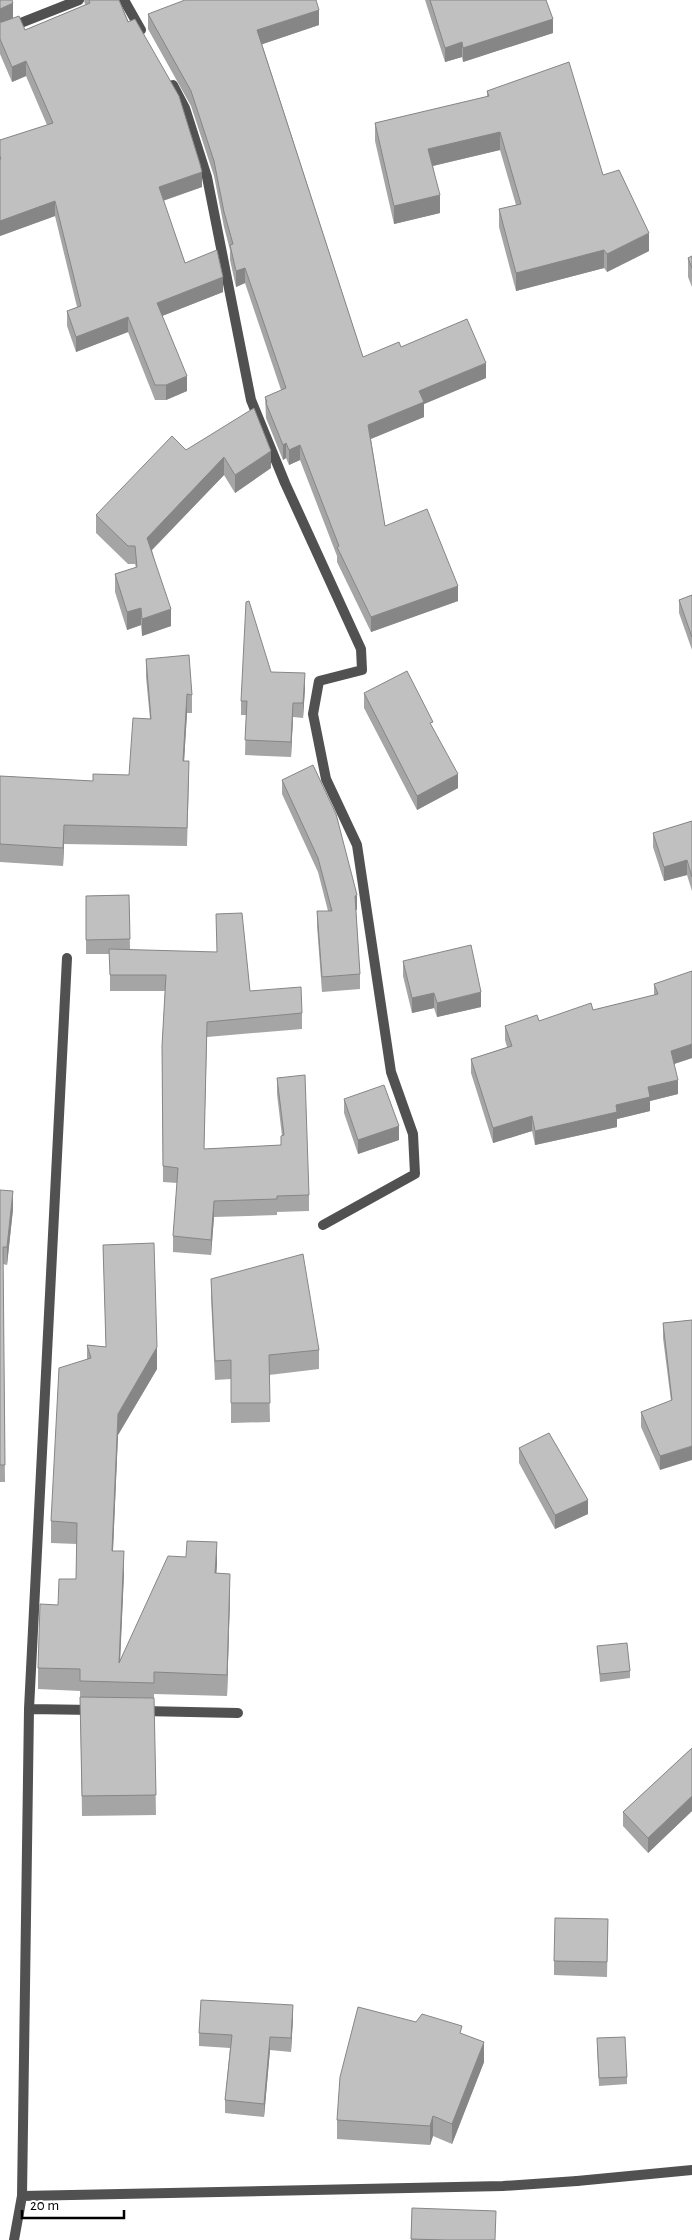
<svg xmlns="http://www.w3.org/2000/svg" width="692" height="2240" viewBox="0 0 692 2240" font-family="'Alegreya Sans',sans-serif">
	<rect width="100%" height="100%" fill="#fff"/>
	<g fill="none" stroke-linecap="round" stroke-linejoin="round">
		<path stroke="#515151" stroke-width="10" d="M577,2181L692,2170"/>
		<path stroke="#515151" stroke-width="10" d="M124,0L141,30
			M0,31L79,0
			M173,85L185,108L207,177L251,400L285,483L361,649L362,670L319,681L313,714L326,779L357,845L391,1072L413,1134L415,1174L323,1225
			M29,1709L93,1710
			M143,1711L238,1713
			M22,2196L503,2186L577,2181
			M14,2240L22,2196L29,1709L67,958"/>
	</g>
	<path fill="#a5a5a5" d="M0,0L13,18L25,30L85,5L84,0H119L202,187L163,201L185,263L223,292L162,316L187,391L166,400H155L128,332L76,352L67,326V311L77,307L55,216L0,236V140L47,125L26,76L12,82L0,54Z
		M425,0H546L553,33L463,62L462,57L445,62Z
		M148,14L319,25L262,44L363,357L401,347L486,378L424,404V417L371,439L385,526L458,601L371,632L337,562V556L300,460L289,465L286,458L283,460L266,418L265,397L281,390L245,283L236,287L230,260V250L224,227L214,176L191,106L148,29Z
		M487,91L603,175L649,251L607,272L604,268L516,291L499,227V209L516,205L500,150L433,166L440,213L394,224L375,141V123L487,97Z
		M692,256V287L688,277V258Z
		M186,450L271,468L235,493L224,475L152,550L171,626L142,636L141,625L127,630L115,592V574L136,568L135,564H128L96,533V515Z
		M692,595V650L679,613V600Z
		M146,659L192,695V713H187L184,761L189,779L187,846L64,844L63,866L0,862V776L93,781L129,775L150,719L146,677Z
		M271,672L305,688L303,718L293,717L291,757L245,755L246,715H241V701Z
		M364,693L433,728L458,788L417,810L364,708Z
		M282,780L357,910H356L360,974V989L322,992L317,926V911H328L318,872L282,794Z
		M692,821V891L687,875L664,881L653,847V833Z
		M129,895L130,949L250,991L302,1013V1029L207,1037L204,1149L281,1145L282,1136L277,1094V1078L309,1195V1211L277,1212V1215L214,1217L211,1255L173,1252V1236L177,1183L163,1182L162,1046L165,991H110V954H86V896Z
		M403,961L481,1007L437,1017L434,1008L412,1013L403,976Z
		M654,984L692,1058L674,1064L678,1094L650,1101V1111L617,1119V1127L535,1145L532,1131L493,1143L471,1073V1059L507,1047L505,1040V1026L539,1021L593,1010L654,995Z
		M344,1099L399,1140L358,1154L344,1113Z
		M0,1190L13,1209L7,1265L3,1264L5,1482H0Z
		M103,1245L157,1369L118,1435L113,1551L124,1573L120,1661L217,1564L216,1573L230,1596L227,1696L154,1694L156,1815L82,1816L80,1691L38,1689V1668L58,1605L76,1579L77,1544L51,1543V1521L87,1359V1345L106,1347Z
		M211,1279L319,1350V1369L269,1375L270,1422L231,1423V1379L215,1380L211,1298Z
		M692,1320L660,1470L641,1427V1412L671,1401L663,1338V1323Z
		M519,1448L588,1514L555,1529L519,1463Z
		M597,1646L630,1671V1678L600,1682Z
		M692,1748V1811L648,1853L623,1826V1812Z
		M608,1919L607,1977L554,1975V1961Z
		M293,2018L291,2052L270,2050L264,2117L225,2113V2100L230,2048L199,2046V2033Z
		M462,2034L484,2062L452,2144L433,2136L430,2145L337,2139V2120Z
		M597,2046L627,2077V2084L599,2086Z
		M412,2208L495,2240H411Z"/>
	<path fill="#868686" d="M13,3V18L0,24V9Z
		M319,10V25L257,46V30Z
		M553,19V33L463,62V48Z
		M462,42V57L445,62V48Z
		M26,61V76L12,82V67Z
		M500,132V150L428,167V149Z
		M202,172V187L159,202V187Z
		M440,195V213L394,224V206Z
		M55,201V216L0,236V221Z
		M649,233V251L607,272V254Z
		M604,250V268L516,291V273Z
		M245,268V283L236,287V271Z
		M223,277V292L157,318V303Z
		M128,317V332L76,352V337Z
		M486,363V378L424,404V417L368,440V425L419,391Z
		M187,376V391L166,400V385Z
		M286,443V458L283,460V445Z
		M300,445V460L289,465V450Z
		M271,451V468L235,493V475Z
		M224,457V475L147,555V538Z
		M458,586V601L371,632V617Z
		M141,608V625L127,630V612Z
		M171,609V626L142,636V619Z
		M305,673V688L303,718V703Z
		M187,694V713L183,779V761Z
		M293,703V717L291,757V742Z
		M458,774V788L417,810V796Z
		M64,825V844L63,866V848Z
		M687,860V875L664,881V867Z
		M357,895V910H355V896Z
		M481,992V1007L437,1017V1003Z
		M434,993V1008L412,1013V998Z
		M692,1044V1058L671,1065V1051Z
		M678,1080V1094L650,1101V1111L617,1119V1127L535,1145V1131L616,1105L648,1087Z
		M532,1116V1131L493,1143V1128Z
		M399,1126V1140L358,1154V1140Z
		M13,1191V1209L7,1265V1247Z
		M214,1201V1217L211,1255V1240Z
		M157,1347V1369L118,1435L112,1573V1551L118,1414Z
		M692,1446V1460L660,1470V1456Z
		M588,1500V1514L555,1529V1515Z
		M217,1542V1564L215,1595V1573Z
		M124,1551V1573L119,1685V1663Z
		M230,1574V1596L227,1696V1675Z
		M692,1796V1811L648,1853V1838Z
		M293,2005V2018L291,2052V2038Z
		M270,2037V2050L264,2117V2104Z
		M484,2042V2062L452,2144V2124Z
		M433,2116V2136L430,2145V2126Z"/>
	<path fill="#c0c0c0" stroke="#868686" d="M0,0H12L13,3L0,9Z
		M89,0H119L128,22L135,19L179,96L200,164L202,172L159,187L185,263L217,250L223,277L157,303L187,376L166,385H155L128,317L76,337L67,311L81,306L55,201L0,221V159H1L0,156V140L53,123L26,61L12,67L0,39V22H2L19,16L25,30L90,3Z
		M185,0H316L319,10L257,30L363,357L399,342L401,347L467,319L486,363L419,391L424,402L368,425L385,526L427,509L458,586L371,617L337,547L339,546L300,445L289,450L286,443L283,445L266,403L267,402L265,397L286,388L245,268L236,271L230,245L233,244L224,212L214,161L191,91L148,14Z
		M430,0H546L553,19L463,48L462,42L445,48Z
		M569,62L603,175L619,170L649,233L607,254L604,250L516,273L499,209L521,204L500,132L428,149L440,195L394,206L375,123L489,96L487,91Z
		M692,256V268L688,258Z
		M254,408L271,451L235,475L224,457L147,538L171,609L142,619L141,608L127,612L115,574L137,567L135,546H128L96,515L172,436L186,450Z
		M692,595V637L679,600Z
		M249,601L271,672L305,673L303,703H293L291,742L245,740L247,701H241L246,602Z
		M189,655L192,695L187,694L183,761H189L187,828L64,825L63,848L0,844V776L93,781V774L129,775L133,718L151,719L146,659Z
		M407,671L433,722L430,723L458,774L417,796L364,693Z
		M313,765L336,814L357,895L355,896L360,974L322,977L317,911H332L318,858L282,780Z
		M692,821V877L687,860L664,867L653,833Z
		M129,895L130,939L86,940V896Z
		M242,913L250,991L301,987L302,1013L207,1022L204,1149L281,1145V1136L284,1135L277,1078L305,1075L309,1195L277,1196V1199L214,1201L211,1240L173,1236L178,1168L163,1166L162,1046L166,975H110L109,949L217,952L216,914Z
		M471,945L481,992L437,1003L434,993L412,998L403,961Z
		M692,971V1044L671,1051L678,1080L648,1087L650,1097L616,1105L617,1112L535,1131L532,1116L493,1128L471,1059L512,1046L505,1026L537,1015L539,1021L591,1003L593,1010L658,994L654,984Z
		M384,1085L399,1126L358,1140L344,1099Z
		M0,1190L13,1191L7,1247H3L5,1465H0Z
		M154,1243L157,1347L118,1414L112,1551H124L119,1663L168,1556L186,1557L187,1541L217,1542L215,1573L230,1574L227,1675L154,1672V1683L80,1681V1669L38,1668L40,1604L58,1605L59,1579H76L77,1523L51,1521L59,1368L91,1358L87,1345L106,1347L103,1245Z
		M303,1254L319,1350L269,1355L270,1403H231V1360L215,1361L211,1279Z
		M692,1320V1446L660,1456L641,1412L672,1400L663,1323Z
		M549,1433L588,1500L555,1515L519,1448Z
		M627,1643L630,1671L600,1674L597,1646Z
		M80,1697L154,1698L156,1795L82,1796Z
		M692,1748V1796L648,1838L623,1812Z
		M555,1918L608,1919L607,1962L554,1961Z
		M201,2000L293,2005L291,2038L270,2037L264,2104L225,2100L232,2035L199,2033Z
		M358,2007L416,2022L422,2014L462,2026L460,2033L484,2042L452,2124L433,2116L430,2126L337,2120L340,2077Z
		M625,2037L627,2077L599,2078L597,2038Z
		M412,2208L496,2211L495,2240H446L411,2239Z"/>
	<path d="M22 2210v8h102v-8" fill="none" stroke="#000000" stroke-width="2.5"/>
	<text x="30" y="2210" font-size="15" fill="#000000" stroke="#ffffff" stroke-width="4" paint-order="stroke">20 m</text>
</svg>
